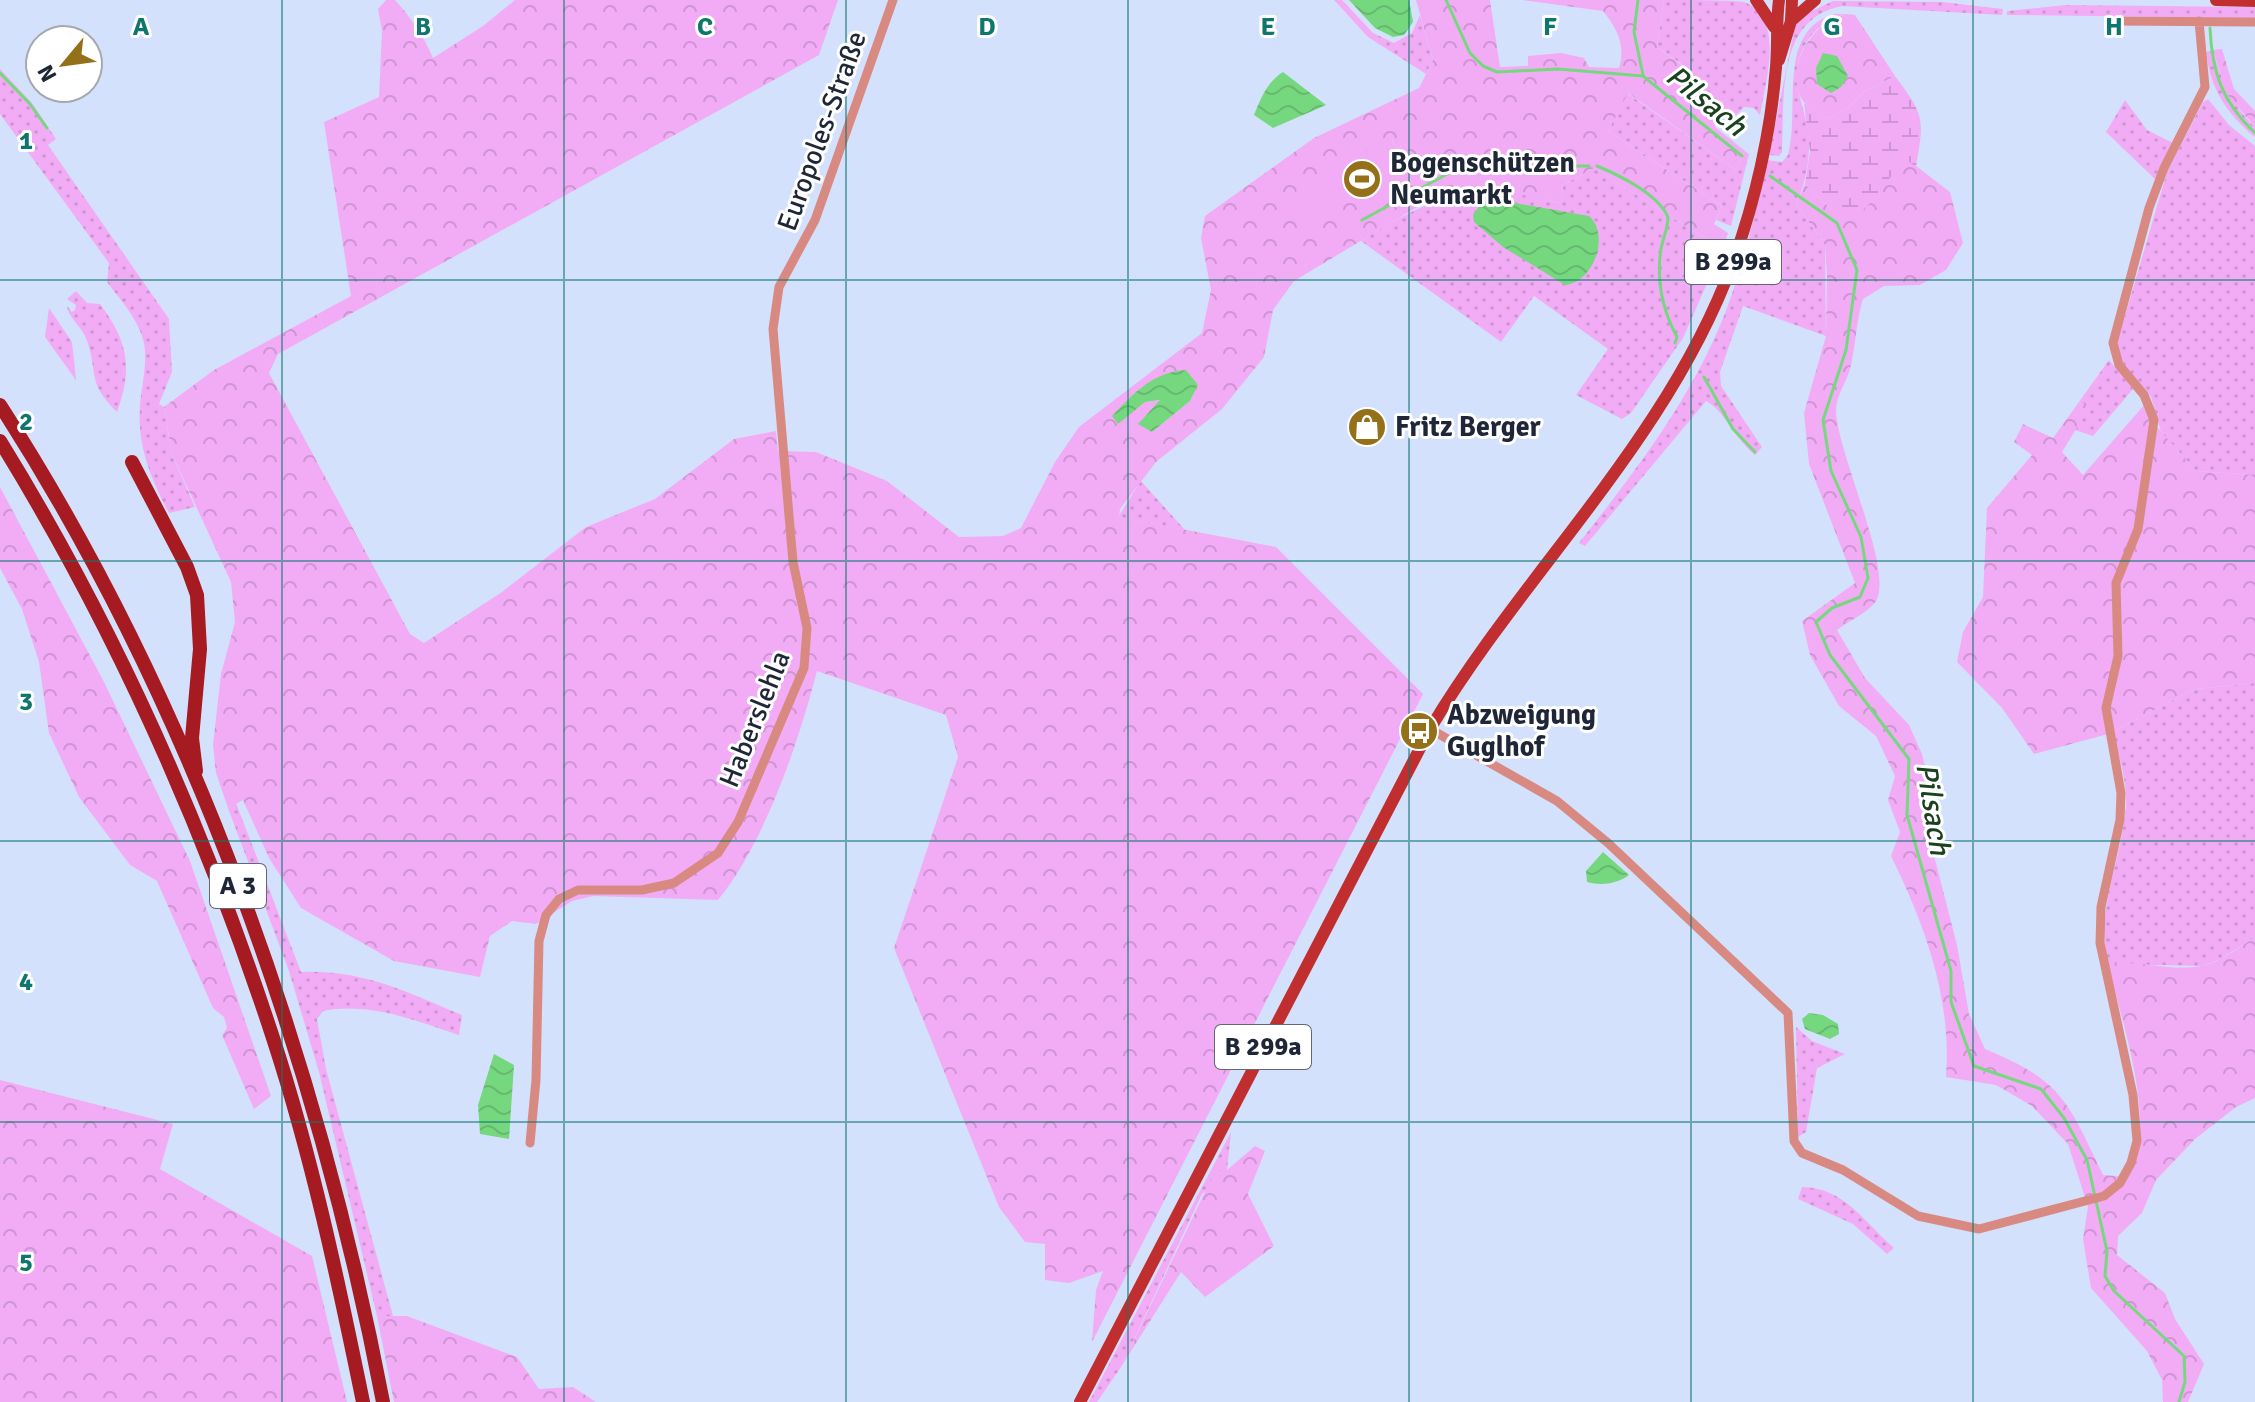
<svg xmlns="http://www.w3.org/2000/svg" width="2255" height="1402" viewBox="0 0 2255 1402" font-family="Signika,sans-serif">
	<defs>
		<pattern id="grass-dots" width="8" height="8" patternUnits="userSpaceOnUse" patternTransform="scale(2)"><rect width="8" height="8" fill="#f2acf5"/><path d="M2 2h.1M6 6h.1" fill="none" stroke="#cf94d3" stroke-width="1.8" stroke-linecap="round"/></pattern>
		<pattern id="forest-crowns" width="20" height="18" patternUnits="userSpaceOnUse" patternTransform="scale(2)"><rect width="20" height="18" fill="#f2acf5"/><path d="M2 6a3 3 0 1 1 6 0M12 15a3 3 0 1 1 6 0" fill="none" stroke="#cf94d3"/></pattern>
		<pattern id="wetland-marsh" width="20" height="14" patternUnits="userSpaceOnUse" patternTransform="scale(2)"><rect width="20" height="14" fill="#f2acf5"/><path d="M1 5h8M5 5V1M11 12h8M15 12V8" fill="none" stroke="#cf94d3"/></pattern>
		<pattern id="water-waves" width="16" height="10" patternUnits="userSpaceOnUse" patternTransform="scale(2)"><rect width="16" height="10" fill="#76d87e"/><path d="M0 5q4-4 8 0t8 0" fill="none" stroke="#66b96e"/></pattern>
	</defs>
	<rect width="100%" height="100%" fill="#d4e1fc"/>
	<path fill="url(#grass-dots)" d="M1334,0H1342L1373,33L1394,43L1412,33L1420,15L1433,60L1426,74L1368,37Z
		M1664,0C1688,0 1722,0 1744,2C1786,17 1765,84 1760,115L1754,108L1744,107L1726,126L1719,120L1729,106L1708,101L1685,84L1687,68L1657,47Z
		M1833,1L1942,2L2003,9L2002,15L1842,6C1775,19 1785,98 1782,152L1779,156L1769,155L1795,26L1808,13Z
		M2066,5L2255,7V18L2007,15V11Z
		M1835,14H1847C1814,19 1791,56 1798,89C1802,110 1811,128 1809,150C1808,169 1804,187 1796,204L1825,245L1826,336L1743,306L1720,372L1721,386L1762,447L1755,455C1735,439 1723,409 1706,401L1585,546L1579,543C1638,468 1699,389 1731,297C1746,253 1757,207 1767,160L1782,162L1788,155C1801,110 1775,30 1835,14Z
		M2213,50C2220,78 2233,107 2255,127V137C2226,113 2211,90 2206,52Z
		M0,69L32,103L56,139L48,145L169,319L172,372L159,404L164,407L172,454L195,507L169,513C151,479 137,446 140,407C141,385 149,362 143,339C137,318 120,299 107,282L109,263L0,114Z
		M1627,93L1736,170L1745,151L1749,154L1731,226L1716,220L1722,206L1608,131Z
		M2208,99L2229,125L2255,146V475L2196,471L2161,432L2151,397L2123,364L2116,347L2167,172L2203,102Z
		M2125,100L2147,130L2173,143L2156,180L2106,132Z
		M1594,168L1703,237L1724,245L1683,338L1631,413L1622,419L1576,395L1608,349L1534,296L1501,342L1361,241C1401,215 1444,192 1493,190C1514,189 1540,199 1561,203L1563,185Z
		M76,291L87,303L100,304C128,341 133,368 117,412C85,381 99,371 86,338C81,326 68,317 67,306L72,312L75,310L76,305L67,299Z
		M49,308L72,342L76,380L45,337Z
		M2109,360L2133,389L2093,436L2075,430L2090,406L2079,402Z
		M1141,481L1185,530L1118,517Z
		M2255,683V937L2221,959L2202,966L2108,964C2095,909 2122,860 2126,805C2127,780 2119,756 2112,732L2195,689Z
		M236,803L301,972C362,969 407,992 462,1015L459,1035C414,1020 370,1002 323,1011L317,1019L326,1069L393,1316H377L319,1072L289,971L228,808Z
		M1796,1027L1812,1041L1845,1054L1817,1068L1806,1132L1798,1137Z
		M1231,1132L1227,1170L1202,1194L1121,1367L1097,1402H1089Z
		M1802,1187C1844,1187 1866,1224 1894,1248L1887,1254L1853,1224L1798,1199Z"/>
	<path fill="url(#forest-crowns)" fill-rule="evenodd" d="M386,0H395C411,18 424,36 433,58L483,26L515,0H838L819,55L278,354L269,373L410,634L424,643L502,592L586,527L655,499L734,439L776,431L778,451L816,452L887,481L959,537L1003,536L1021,528L1055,462L1079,427L1202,333L1211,290L1201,238L1205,216L1314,138L1419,88L1433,60L1416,0H1490L1500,67L1528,66V56L1561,53L1584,58L1589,67L1619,68C1626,46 1617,28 1603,11L1522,0H1664L1657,47L1687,69L1685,84L1708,101L1718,98L1729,106L1715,127L1745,151L1736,170L1628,93L1608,131L1722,206L1714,224L1728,233L1724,245L1703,237L1594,168L1563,185L1561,203L1495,189L1419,206L1294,281L1273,310L1264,357L1222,409L1156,462L1120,509L1119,517L1276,547L1423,694L1092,1342L1096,1290L1103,1271L1069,1283L1045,1280V1244L1025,1242L999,1207L894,948L958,757L946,715L817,671C798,744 765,842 718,900L593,896L572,901L536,924L512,921L490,936L480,977L394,961L301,908L269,858L243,800L228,808L216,773L213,745L221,674L235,622L231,582L172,454L164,407L214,370L351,296L324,122L379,97L382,31L378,9ZM1392,139L1396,148L1406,145L1284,219ZM1198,385L1190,401L1152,432L1139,424L1161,400L1145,402Z
		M1847,14L1855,15L1895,76L1865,91L1847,109L1829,119C1821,114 1809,108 1803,101C1783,71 1811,20 1847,14Z
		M2222,49L2234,89L2255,111V127L2227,94L2213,50Z
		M1903,156L1950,192L1963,243L1946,270L1920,285L1884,286L1863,299C1856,321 1856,343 1851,365C1848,381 1836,394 1836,411C1838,456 1894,570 1876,601C1869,612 1847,622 1837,630L1865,678L1909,725L1922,754L1927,776L1921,805L1957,945L1969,1014L1985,1049C2063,1081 2068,1102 2103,1175L2127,1177C2160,1127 2121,1021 2108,964C2140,959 2174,973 2205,965C2223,961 2239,947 2255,937V1098L2236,1107L2195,1139L2156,1180L2142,1213L2118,1236L2117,1255L2165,1293L2175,1319L2204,1364L2188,1402H2163L2162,1380L2147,1351L2091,1288L2083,1239L2088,1207L2068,1144L2032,1106L1996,1085L1946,1077C1952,999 1925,925 1891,856L1900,832L1888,800L1895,776L1876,736L1839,706L1810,655L1802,621L1855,583L1809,464L1804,413L1826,336L1827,277L1825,245L1796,204L1805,184L1832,210Z
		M2079,402L2091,405L2062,452L2083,475L2145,404L2151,420L2196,471L2255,475V683L2195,689L2108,734L2034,754L2002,708L1957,662L1963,632L1983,597L1987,508L2032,455L2014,442L2023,424L2053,438Z
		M0,487L103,680L190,861L271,1096L254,1109L222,1035L227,1028L224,1017L213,1008L157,881L130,865L79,797L49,733L39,662L22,609L0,568Z
		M0,1080L173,1124L160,1169L312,1256L347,1402H0Z
		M1255,1146L1265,1151L1248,1194L1274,1246L1205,1297L1181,1272L1121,1367L1215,1171L1227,1170Z
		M377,1316H407L517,1357L539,1389L573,1387L596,1402H394Z"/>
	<path fill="url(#wetland-marsh)" d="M1895,76C1924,115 1925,118 1916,167L1903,157L1881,192L1862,211L1832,210L1805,184L1810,151L1804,103L1829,119L1847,109L1865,91Z"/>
	<path fill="#f2acf5" d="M1391,138L1396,148L1406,145L1419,178L1301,219H1284L1294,194L1306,180Z"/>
	<path fill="url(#water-waves)" d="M1349,0H1409L1413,22L1404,35L1393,37L1375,28Z
		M1823,53L1837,56L1848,76L1841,87L1831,93L1817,84L1816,68Z
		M1283,72L1326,105L1273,128L1254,115C1261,98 1267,82 1283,72Z
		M1498,200L1589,216C1611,235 1593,283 1565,285L1503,247L1474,222L1473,215L1482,202Z
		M1186,370L1198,385L1190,401L1152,432L1138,424L1160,400L1145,402L1118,424L1112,416C1134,393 1153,372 1186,370Z
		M1603,852L1629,875C1617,884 1601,886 1587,882L1586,871Z
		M1809,1013L1823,1015L1838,1024L1839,1034L1830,1039L1805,1029L1802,1019Z
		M494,1054L514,1065L509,1139L480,1134L478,1105Z"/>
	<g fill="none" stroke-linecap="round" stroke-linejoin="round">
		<path stroke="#76d87e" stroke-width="3" d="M1446,0L1470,53L1483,66L1497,72L1558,69L1643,76L1742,156
			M1638,0L1634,32L1643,75
			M2210,28C2212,72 2222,102 2255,133
			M0,73L30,104L47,128
			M1597,166C1619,175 1658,194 1668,217C1668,228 1663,238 1661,249C1656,281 1662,309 1677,337L1675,343
			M1770,176L1837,223L1857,270L1846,350L1823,420L1831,471L1861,537L1868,578L1860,597L1832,608L1816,622L1830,655L1909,759L1907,815L1951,971V1002L1974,1066L2041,1089L2064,1118L2087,1160L2107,1251L2105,1276L2114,1291L2184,1356L2185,1382L2179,1402
			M1362,220L1449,173L1472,166H1589
			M1704,377L1733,429L1755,452"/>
		<path stroke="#d88a82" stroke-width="9" d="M2110,21L2255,22
			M1430,729L1557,801L1608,843L1788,1013L1794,1141L1802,1153L1843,1170L1918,1216L1979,1229L2104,1196L2120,1183L2131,1163L2137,1141L2133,1095L2100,943L2101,907L2120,820L2121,793L2106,708L2118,656L2116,583L2138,529L2154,420L2144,395L2119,365L2113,343L2149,208L2164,168L2205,87L2199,21
			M530,1143L536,1080L539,941L546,915L559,899L578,890H642L674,883L718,853L738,822L804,668L807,628L793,562L773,329L779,287L815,220L893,0"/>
		<path stroke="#c12e2f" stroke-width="12" d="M1756,0L1774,27
			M2216,0L2255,1
			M1791,21L1815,0
			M1779,60L1791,21L1792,0
			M1080,1402L1430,729C1525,570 1668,440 1733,262C1755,202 1771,131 1776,67C1778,44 1776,22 1779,0"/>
		<path stroke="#a61b21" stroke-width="14" d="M0,405C191,701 317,1057 383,1402
			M0,441C115,627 205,830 273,1038C312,1157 338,1280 363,1402
			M132,462L187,567L197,595L200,649L192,738L196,771"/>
	</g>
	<path fill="none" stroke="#0f766e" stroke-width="2" stroke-opacity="0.55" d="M282,0V1402M564,0V1402M846,0V1402M1128,0V1402M1409,0V1402M1691,0V1402M1973,0V1402M0,280H2255M0,561H2255M0,841H2255M0,1122H2255"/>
	<defs>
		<symbol id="stadium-disc" viewBox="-11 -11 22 22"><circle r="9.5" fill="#947119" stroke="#fff"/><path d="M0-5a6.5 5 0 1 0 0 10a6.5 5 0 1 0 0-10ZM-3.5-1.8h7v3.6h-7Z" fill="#fff"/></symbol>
		<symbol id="shop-disc" viewBox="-11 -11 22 22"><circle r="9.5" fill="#947119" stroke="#fff"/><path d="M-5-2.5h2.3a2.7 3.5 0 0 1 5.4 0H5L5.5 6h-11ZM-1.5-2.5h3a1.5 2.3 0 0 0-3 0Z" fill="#fff"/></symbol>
		<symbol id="bus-disc" viewBox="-11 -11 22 22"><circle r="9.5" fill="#947119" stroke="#fff"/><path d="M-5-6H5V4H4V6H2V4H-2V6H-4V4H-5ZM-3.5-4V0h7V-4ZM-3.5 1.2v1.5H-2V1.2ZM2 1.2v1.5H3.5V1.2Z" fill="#fff"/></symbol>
	</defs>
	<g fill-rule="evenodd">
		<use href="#stadium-disc" x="1340" y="157" width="44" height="44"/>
		<use href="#shop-disc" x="1345" y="405" width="44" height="44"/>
		<use href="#bus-disc" x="1397" y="709" width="44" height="44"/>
	</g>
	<g text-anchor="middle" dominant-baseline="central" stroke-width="6" stroke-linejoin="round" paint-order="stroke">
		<g fill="#fff" stroke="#626773" stroke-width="2">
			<rect x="1685" y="240" width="96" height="44" rx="6"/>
			<rect x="210" y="864" width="56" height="44" rx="6"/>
			<rect x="1215" y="1025" width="96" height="44" rx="6"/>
		</g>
		<g font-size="26" font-weight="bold" fill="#1e2637">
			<text x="1733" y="262">B 299a</text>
			<text x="238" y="886">A 3</text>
			<text x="1263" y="1047">B 299a</text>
		</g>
		<g font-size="28" fill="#1e2637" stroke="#fff">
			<text transform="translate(822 131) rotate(-70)">Europoles-Straße</text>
			<text transform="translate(755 719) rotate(-68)">Haberslehla</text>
		</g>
		<g font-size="28" font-weight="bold" fill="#1e2637" stroke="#fff" text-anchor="start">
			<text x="1390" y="163">Bogenschützen<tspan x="1390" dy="32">Neumarkt</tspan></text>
			<text x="1395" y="427">Fritz Berger</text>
			<text x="1447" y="715">Abzweigung<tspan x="1447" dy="32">Guglhof</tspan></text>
		</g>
		<g font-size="30" font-style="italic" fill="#1b421f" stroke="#fff">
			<text transform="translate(1706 101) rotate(39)">Pilsach</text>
			<text transform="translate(1933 809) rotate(81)">Pilsach</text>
		</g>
	</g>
	<g font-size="26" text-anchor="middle" font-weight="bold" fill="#0f766e" stroke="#fff" stroke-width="6" stroke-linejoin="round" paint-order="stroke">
		<text x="141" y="35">A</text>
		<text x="423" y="35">B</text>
		<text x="705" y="35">C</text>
		<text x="987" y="35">D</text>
		<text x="1268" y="35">E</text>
		<text x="1550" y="35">F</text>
		<text x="1832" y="35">G</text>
		<text x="2114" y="35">H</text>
		<text x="26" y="149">1</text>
		<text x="26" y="430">2</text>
		<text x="26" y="710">3</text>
		<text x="26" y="990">4</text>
		<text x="26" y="1271">5</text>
	</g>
	<g transform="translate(64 64) rotate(241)"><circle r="38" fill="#ffffff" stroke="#a5a8af" stroke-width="2"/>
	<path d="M0-6L14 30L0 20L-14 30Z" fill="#947119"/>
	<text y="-12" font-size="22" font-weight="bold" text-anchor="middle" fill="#1e2637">N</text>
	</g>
</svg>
